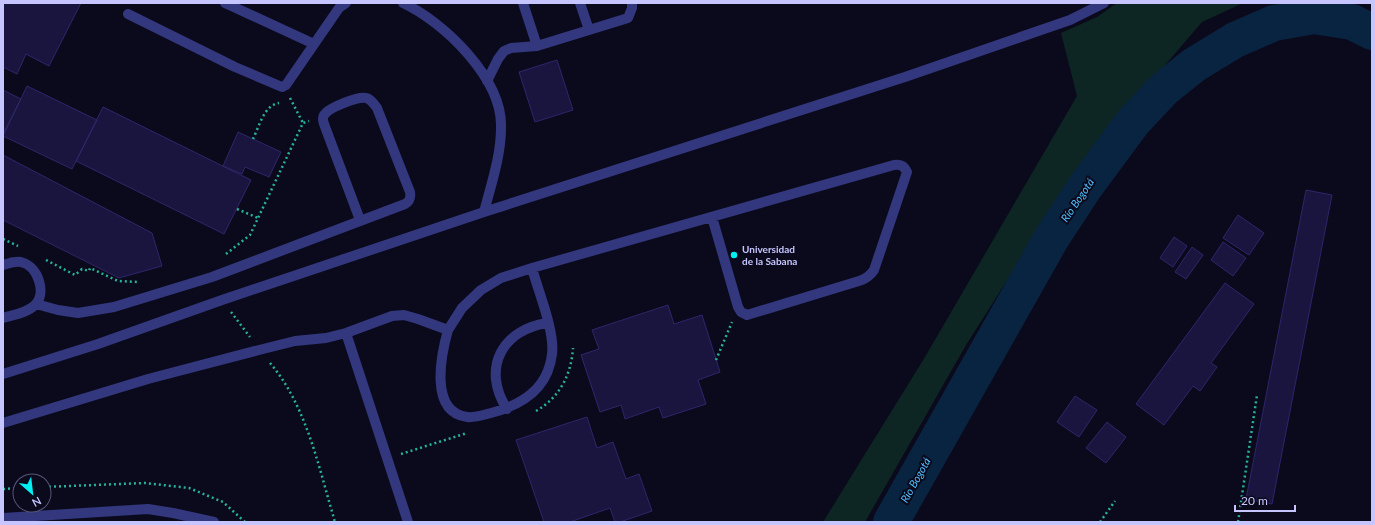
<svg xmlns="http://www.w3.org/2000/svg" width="1375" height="525" viewBox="0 0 1375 525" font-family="Lato,sans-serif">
	<rect width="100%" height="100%" fill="#0b0a1c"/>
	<path fill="#0d2623" d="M1117,3H1243L1202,22L1083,161L966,345L865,522H823L925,357L1077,96L1061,33L1097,17Z"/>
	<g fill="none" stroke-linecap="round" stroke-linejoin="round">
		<path stroke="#092441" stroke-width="36" d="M891,522L1051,239L1085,187L1133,122L1164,89L1194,65L1235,40L1274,23L1314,16L1352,22L1372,32"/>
	</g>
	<path fill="#1a153e" stroke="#2d266b" d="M3,3H81L49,66L26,54L17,74L3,67Z
		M557,60L573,110L535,122L519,72Z
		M27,86L97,120L72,169L3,136Z
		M3,90L21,99L3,134Z
		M103,107L251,180L224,234L76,161Z
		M238,132L281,152L269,177L245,167L242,174L223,166Z
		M3,155L152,233L162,266L119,278L3,220Z
		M1306,190L1332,195L1272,504L1246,499Z
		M1238,215L1264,233L1249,255L1223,238Z
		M1174,237L1187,246L1173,267L1160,258Z
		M1223,242L1246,258L1233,276L1211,260Z
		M1192,247L1203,255L1186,279L1175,272Z
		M1225,283L1254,304L1211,363L1217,367L1200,391L1193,386L1164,425L1136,404Z
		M668,305L674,324L702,315L720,372L698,380L706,404L663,418L659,407L625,419L621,405L600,412L581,355L599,349L592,330Z
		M1075,396L1097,410L1079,437L1057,422Z
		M587,417L597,448L613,442L626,479L639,474L652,511L620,522H615L610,508L570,522H544L516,440Z
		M1107,422L1126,437L1106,463L1086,448Z"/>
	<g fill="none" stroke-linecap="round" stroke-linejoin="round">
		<path stroke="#27b29c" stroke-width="2.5" stroke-dasharray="2 3" stroke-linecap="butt" d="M290,98L303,123
			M253,139C259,127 264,105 279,103
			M237,209L258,218
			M3,239L18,246
			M226,254L250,235L303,123L309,121
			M46,260L75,275L82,269L89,271L90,268L118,281L138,282
			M231,312L250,337
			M716,360L732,322
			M270,363C307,406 319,469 335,522
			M536,411C560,397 571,375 573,348
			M401,454L467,433
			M44,487L145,483L189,488L223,502L245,522
			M3,489L20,488
			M1100,522L1115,501
			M1238,522L1257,395"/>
		<path stroke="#33377e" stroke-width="10" d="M225,3L314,44
			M403,3C444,22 503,79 501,128C501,156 491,185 484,212
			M523,3L537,46
			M580,3L589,30
			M128,14L235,67L282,87L286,85L339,8L346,3
			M487,81L498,59L504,51L511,48L537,46L628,18L632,8V3
			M3,265C9,263 15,261 21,262C38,266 47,293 35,305C27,313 13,315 3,318
			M36,304L58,310L78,313L114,307L212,277L405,204C410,201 411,198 410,192L377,108C374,104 371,99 366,98C358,96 328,108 324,115C322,118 323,121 324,124L360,220
			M448,330C441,355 429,412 467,417C475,418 483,415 491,413C522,405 548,389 552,354C555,331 538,291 532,268
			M346,333L408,522
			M3,374L98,344L222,300L484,212L905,77L1070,20L1104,3
			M507,409C481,369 502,329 548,323
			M3,423L148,379L259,350L295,341L326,338L346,333L392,316L404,315L418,319L448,330L462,308L481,290L501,278L532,268L894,165C901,164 904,166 907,172L874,270C870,276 866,279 859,281L747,315L741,312L738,307L712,217
			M3,518L148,509L173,513L214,522"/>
	</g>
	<circle fill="#00eff0" stroke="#0b0a1c" stroke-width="1.5" cx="734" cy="255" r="4"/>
	<g text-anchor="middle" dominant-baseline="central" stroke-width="4" stroke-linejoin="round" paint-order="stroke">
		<g font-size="10" font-weight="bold" fill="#c6c5ff" stroke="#0b0a1c" text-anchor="start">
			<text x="742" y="249">Universidad<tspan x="742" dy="12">de la Sabana</tspan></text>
		</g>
		<g font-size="11" font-style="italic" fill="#53c0ff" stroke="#0b0a1c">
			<text transform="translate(1077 200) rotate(-56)">Río Bogotá</text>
			<text transform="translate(915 480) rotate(-61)">Río Bogotá</text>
		</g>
	</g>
	<rect width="1375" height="525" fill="none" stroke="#c6c5ff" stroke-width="8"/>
	<g transform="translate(32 493) rotate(152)"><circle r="19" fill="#0b0a1c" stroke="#565577"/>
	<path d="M0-3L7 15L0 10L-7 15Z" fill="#00eff0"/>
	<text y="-6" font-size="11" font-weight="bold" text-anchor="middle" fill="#c6c5ff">N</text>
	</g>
	<path d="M1235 505v6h60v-6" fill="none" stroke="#c6c5ff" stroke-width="2"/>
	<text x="1241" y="505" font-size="12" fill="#c6c5ff" stroke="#0b0a1c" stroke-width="3" paint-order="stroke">20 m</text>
</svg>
